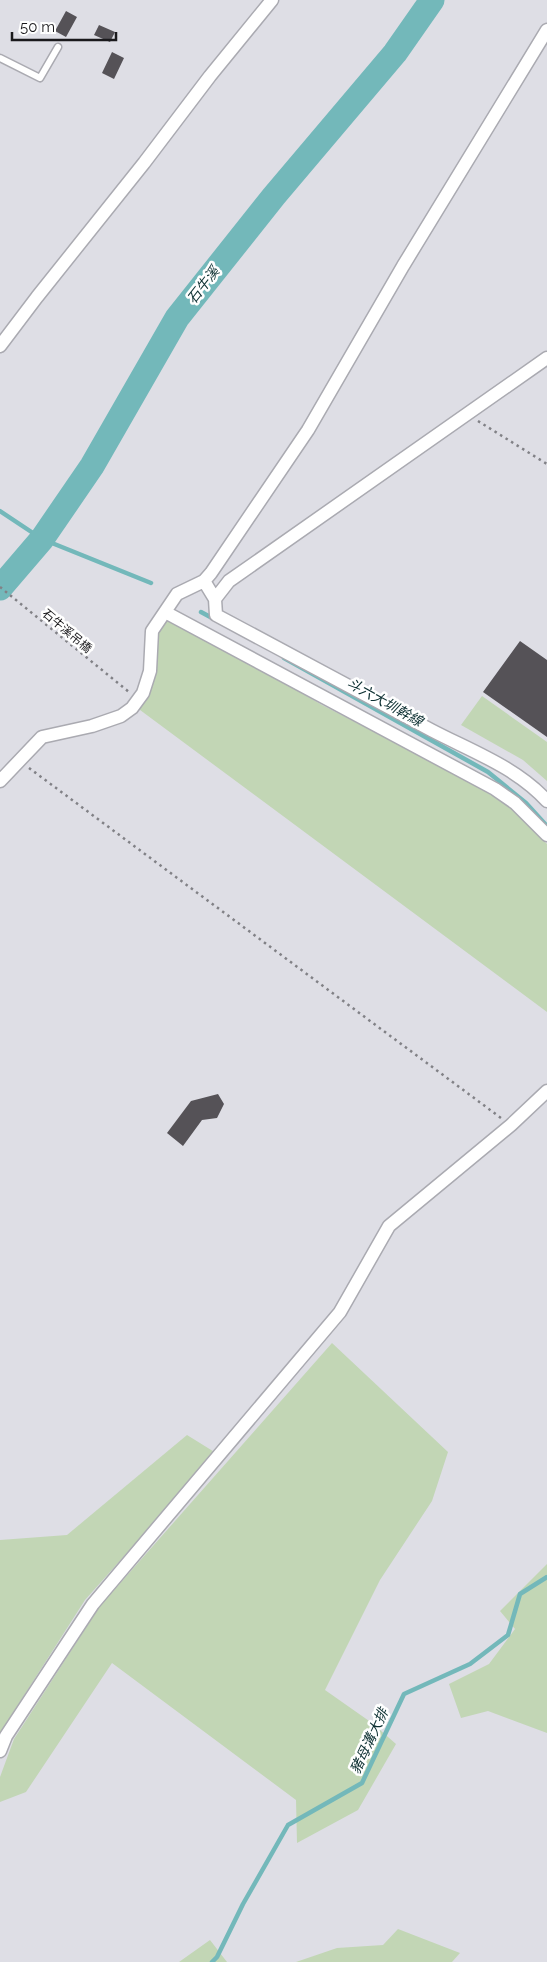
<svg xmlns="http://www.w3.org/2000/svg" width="547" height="1962" viewBox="0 0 547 1962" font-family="Raleway,'Noto Sans TC',sans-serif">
	<rect width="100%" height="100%" fill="#dedee5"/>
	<path fill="#c2d6b5" d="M165,613L322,705L486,789L520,816L547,844V1012L136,707L154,661L149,631Z
		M482,696L547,742V781L523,760L461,725Z
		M332,1343L448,1452L432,1501L380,1580L325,1690L372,1723L396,1744L358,1810L297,1843L296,1800L112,1663L26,1792L0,1802V1777L14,1739L100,1606Z
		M187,1435L216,1453L85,1600L9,1719L0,1737V1540L67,1535Z
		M547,1564V1733L488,1711L461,1718L449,1684L489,1664L515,1629L500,1611Z
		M398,1929L460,1953L452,1962H296L337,1948L383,1945Z
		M210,1940L227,1962H179Z"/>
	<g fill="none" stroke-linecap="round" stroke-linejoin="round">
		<path stroke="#73b8ba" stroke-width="4.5" d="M0,511L42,539L151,583
			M201,612L214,619
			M284,658L488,772L526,803L547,826
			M212,1962L217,1957L243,1904L288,1825L362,1783L404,1694L470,1664L508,1635L520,1594L547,1577"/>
		<path stroke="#73b8ba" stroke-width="25" d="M0,588L42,539L92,466L177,318L274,196L395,53L432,0"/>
	</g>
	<path fill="#555257" d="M66,11L77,17L66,37L55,31Z
		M99,25L115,32L110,42L94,35Z
		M112,52L124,58L114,79L102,73Z
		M520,641L547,660V737L483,692Z
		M218,1094L224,1104L217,1118L202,1120L183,1146L167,1133L191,1101Z"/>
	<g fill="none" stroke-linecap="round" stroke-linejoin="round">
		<defs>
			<path id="service" d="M0,58L40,78L58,47"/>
			<path id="minor" d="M0,346L37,297L144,163L210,76L272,0
				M204,581L215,599L216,615C288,653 359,692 431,730C471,751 516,767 547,801
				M215,599L229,581L547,358
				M165,612L495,789L515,803L547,835
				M0,781L42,737L92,726L121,716L132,708L143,693L150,671L152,631L177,594L204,581L211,573L308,430L403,266L547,30
				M0,1751L6,1736L93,1604L340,1312L389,1226L511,1125L547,1091"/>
		</defs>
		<use href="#service" stroke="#aaaab1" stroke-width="9"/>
		<use href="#minor" stroke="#aaaab1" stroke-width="15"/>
		<path stroke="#818186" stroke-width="2.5" stroke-dasharray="2.5 4" stroke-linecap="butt" d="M478,421L547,464
			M0,587L129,692
			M29,768L501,1118"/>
		<use href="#service" stroke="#fff" stroke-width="6"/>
		<use href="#minor" stroke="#fff" stroke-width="12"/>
	</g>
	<g text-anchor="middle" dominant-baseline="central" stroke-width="5" stroke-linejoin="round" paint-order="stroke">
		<g font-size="12" fill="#1a191c" stroke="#fff">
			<text transform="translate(67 631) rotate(40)">石牛溪吊橋</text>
		</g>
		<g font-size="14" font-style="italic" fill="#0c2f31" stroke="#fff">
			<text transform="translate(203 285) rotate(-52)">石牛溪</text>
			<text transform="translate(385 702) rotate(29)">斗六大圳幹線</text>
			<text transform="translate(369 1741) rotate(-65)">豬母溝大排</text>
		</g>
	</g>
	<path d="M12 32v8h104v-8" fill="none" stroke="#1a191c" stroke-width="2.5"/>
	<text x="20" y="32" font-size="15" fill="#1a191c" stroke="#ffffff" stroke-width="4" paint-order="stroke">50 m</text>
</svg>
